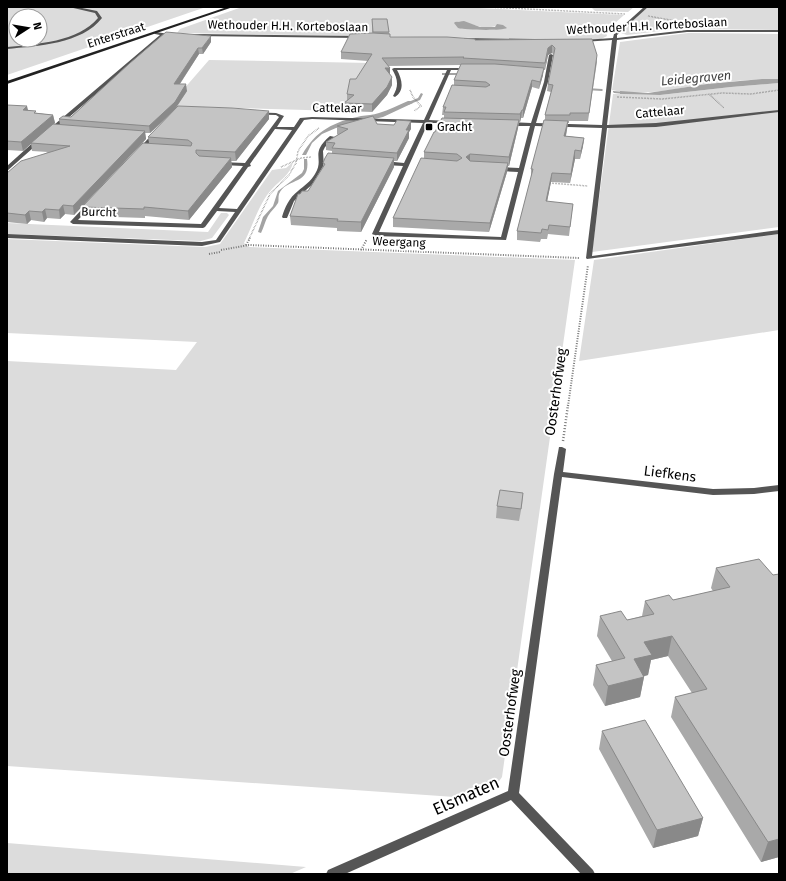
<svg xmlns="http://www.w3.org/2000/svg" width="786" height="881" viewBox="0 0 786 881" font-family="'Fira Sans',sans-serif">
	<rect width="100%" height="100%" fill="#fff"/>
	<path fill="#dcdcdc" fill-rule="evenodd" d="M7,7H206L7,75ZM16,16H40V40H16Z
		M242,7H458L624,15L606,31L607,36L601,39L593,40L177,33L180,29ZM459,21L485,28L497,26L495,30L482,29H462L455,23Z
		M591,7H634L628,12L595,11Z
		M648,7H779V30L677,29L627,35L621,33L627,25Z
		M688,33L779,34V79C755,79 731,81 708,84C676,88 644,97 612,90L620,42Z
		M209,60L371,63L340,111L169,106Z
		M779,83V227L592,252L613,94L660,95L731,87Z
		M293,162C291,174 280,180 272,189C259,203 253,225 244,243L249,247L575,260L502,777L495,787L469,798L7,766V361L176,370L197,342L7,333V239L178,246L205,247L220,244L272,170L286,168Z
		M221,213H227L229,215L212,238L201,241L7,234V223L208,232Z
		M779,234V330L579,361L594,260Z
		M7,843L306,867L290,874H7Z"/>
	<path fill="#a3a3a3" d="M464,21L480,27H495L497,24L503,25L507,28C502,31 464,30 458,28L454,23L455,22Z
		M762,79H779V83L731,87L660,95L620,94V91L648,93L707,84Z
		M408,101H412L413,103L383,117L336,128L322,134L312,143L306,155H302C316,130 334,122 361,116C367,115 373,115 379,113C389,110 398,105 408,101Z
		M304,159H307C311,186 286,177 279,194C278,197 279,201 278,203C275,208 271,211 268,216C265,221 264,227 261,233L258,232L263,217L273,206L278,191L302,173L304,169Z"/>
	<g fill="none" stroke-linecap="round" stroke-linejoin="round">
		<path fill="#a3a3a3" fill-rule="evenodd" d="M442,73H461L462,74L461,75H442Z
			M587,88L602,89L603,90L602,91L586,90V89Z
			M613,91L625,92L626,93L625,94L614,93L613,92Z
			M421,93L423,94L420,100L408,105H406V103L418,98Z"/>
		<path stroke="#777" stroke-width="1.5" stroke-dasharray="0.5 1" stroke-linecap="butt" d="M488,7L625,14
			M648,16L681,22
			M410,90L413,97L421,106L414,111
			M710,95L724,108
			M617,97L662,99L722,93L751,94L779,90
			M281,167L301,158L311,157
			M549,183L588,186
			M249,239L270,194L289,175L296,163L298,151L308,136L319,128"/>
		<path stroke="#777" stroke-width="2" stroke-dasharray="1 1.5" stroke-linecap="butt" d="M246,245L250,238
			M221,250L249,245L579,258
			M361,250L367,239
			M209,254L220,252
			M568,406L588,265"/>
		<path stroke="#777" stroke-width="2.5" stroke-dasharray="1 2" stroke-linecap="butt" d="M563,441L568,405"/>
		<path fill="#555" fill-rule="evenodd" d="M69,7H77L97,11L102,18C82,44 37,46 7,49V47C37,44 78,42 98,18L95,13Z"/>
		<path fill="#555" fill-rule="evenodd" d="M644,7H648L617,35V38L687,30H779V32H687L617,40L607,125L656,123L779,110V112L656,127L607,128L592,256L779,230V234L587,259L586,258L602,128L535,126L506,240L375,236L372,234L403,166L384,165L381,163L384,161L404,163L423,123L312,119L304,120L220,242L202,246L7,238V234L202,242L216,240L235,212L217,211L205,227L203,228L73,224L70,222L175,110L276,113L284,116L277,127H294L300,118L312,117L424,120L447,70H397C402,79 405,91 395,97L393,96C399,86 398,79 392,69L394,68H470L472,69L470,70H451L429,120L449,121L451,122L449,123H428L379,232L501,237L518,172L498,171L495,169L498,167L519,168L530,126H509L506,124L509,122L531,123L544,82L549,55L551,54L553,55L548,82L536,123L602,125L612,40L583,42L581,41L583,40L613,38L614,34ZM178,113L276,115L279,117L245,163L220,162V164L222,165L243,166L201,224L78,220ZM275,129L292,130L237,209L219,208L248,167L251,166L250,164Z
			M156,32L175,35L173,36L164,35L52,132H48V130L160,35L155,34L154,33Z
			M195,34L359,36L361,37L359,38L194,36L193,35Z
			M465,38L535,39L537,40L535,41L464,40V38Z
			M330,136L335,137L325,147L323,151L324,168L322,173L317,180L294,201L287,218H283L282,217C285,207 289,198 298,191C304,186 311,181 315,174C325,158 309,154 330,136Z
			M37,139L42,140L7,171V166Z
			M559,447H562L566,449L563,472L713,489L754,488L779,485V491L754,494L713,495L562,477L519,793L593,870L595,874H581L511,800L345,874H326L328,870L508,791L554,474Z"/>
		<path fill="#222" fill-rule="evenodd" d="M227,7H233L7,84V81Z"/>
	</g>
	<path fill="#a9a9a9" d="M372,19L389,32L390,37L475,40L592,39L597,62L588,121H569V123H568L566,136L584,138L583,146L580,159H575L570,183L551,182L547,202L573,204L569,236L548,234L547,239H541L540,242L517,240V231L531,178V169L545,120V115L551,92L547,91L548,84L554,55L552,53L548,55L545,70H543V75L539,89L532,87L523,118H521L520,122H519L518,128L509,166H508L507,172L489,232L393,227V218L424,158V152L444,118V115H442L443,107L454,85V80L461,65L388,66L390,68V74L392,85L387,95L372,112L345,111L344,103L347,101V94L368,61L341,59V52L372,33Z
		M211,42L203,54H199L180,84L187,91L176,108L269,119L236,161H231L232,167L189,220L145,216V218L84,216L82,207L149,143L148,137L168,117L150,133H145L146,139L74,215L65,214L60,219L47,218L44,222L31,220L27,224L7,222V173L48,152L32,151L31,143L23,151L7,150V105L28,110L37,113L53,115L55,123L53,124L60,125L59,119L71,117L130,63Z
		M337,126L411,129L409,132V138L397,161H394V167L361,232L337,231V228L291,225L290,216L300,194L308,191L323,166V163L332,154V151L326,150V142L338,135L337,134Z
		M523,493L522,505L519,521L496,518L497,506Z
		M759,559L779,857L761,862L671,717L675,697L692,693L668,656L651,660L648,675L644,676V677L640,697L605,706L593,685L596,665L612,661L597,636L600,616L627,620L642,616L645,601L673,600L713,591L711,588L716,568Z
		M602,731L703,818L698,836L653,848L599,749Z"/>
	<path fill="#898989" d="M211,36V42L203,54L202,48Z
		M552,45V53L548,55L545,70L548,48Z
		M198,48L199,54L175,91L174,84Z
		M385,68H390V75Z
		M544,68L543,75L539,89L540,82Z
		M392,77V85L387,95L372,112V104Z
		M532,80V87L523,118V110Z
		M186,84L187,91L175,109L150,133L149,126Z
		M27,106L29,114L23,110Z
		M522,110L521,118L520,122V114Z
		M269,111V119L236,161L235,152Z
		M53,115L55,123L23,151L21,142Z
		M519,120L518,128L509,166V157Z
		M411,121V129L409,132V138L397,161V153L406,130Z
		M568,121L567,129L564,145V136Z
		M145,131L146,139L74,215L73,206Z
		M584,138L583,146L580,159L581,151Z
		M575,150V159L570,183L571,174Z
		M470,154V162L466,157Z
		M231,158L232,167L189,220L188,211Z
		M394,158V167L361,232V222Z
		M508,163L507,172L489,232L490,223Z
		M552,173L551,182L545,211L546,201Z
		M63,205L65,214L60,219L59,210Z
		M45,209L47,218L44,222L42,212Z
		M29,211L31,220L27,224L25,215Z
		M672,636L668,656L651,660L648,675L630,680L634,659L644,642Z
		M644,677L640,697L605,706L608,686Z
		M703,818L698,836L653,848L657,830Z
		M779,839V857L761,862L768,842Z"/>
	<path fill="#c4c4c4" stroke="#898989" d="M372,19H387L389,32H373Z
		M166,32L211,36L202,48H198L174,84H186L175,102L149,126L59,119L63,116L71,117L130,63Z
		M373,33L390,34V37H447L475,39V40L592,39L597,55L589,113H570V115H545L553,85L548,84L555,48L552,45L548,48L545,63L463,58L464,57L382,58L390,68H385L392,77L387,87L372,104L344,103L354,95L347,94L350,79H356L372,54L341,52L350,34Z
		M461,64H495L544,68L540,82L532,80L523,110H522L520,114L444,112L446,107H443L452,85L486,87L490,85L486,82L454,80Z
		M7,105L27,106L23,110L36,111L34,113L53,115L21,142L7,141Z
		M178,106L232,108L269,111L235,152L196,150V153L199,156L231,158L188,211L144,207V209L82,207L143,143L191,146L192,143L188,140L148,137Z
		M373,116L377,124L394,125L397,120L411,121L406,130H409L397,153L332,148L335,143L326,142L348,129L337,126Z
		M442,118L519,120L509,157L470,154L466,157L470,161L508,163L490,223L393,218L421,158L457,161L462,158L457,154L424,152L434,132H435Z
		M544,120L568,121L564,136L584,138L581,151L575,150L571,174L552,173L546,201L573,204L570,227L549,225L548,230L542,229L541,233L517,231L533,169H531L532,165Z
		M53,124L145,131L73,206L63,205L59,210L45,209L42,212L29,211L25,215L7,213V173L21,161L70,146L31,143Z
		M328,153L394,158L361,222L337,221L338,219L290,216L298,194H300L302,191H308L325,164L323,163L325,158Z
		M500,490L523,493L521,509L497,506Z
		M759,559L773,575L779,574V839L768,842L675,697L707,689L672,636L644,642L652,655L634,659L644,677L608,686L596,665L625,658L600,616L621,611L627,620L654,614L645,601L669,595L673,600L730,587L716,568Z
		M645,720L703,818L657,830L602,731Z"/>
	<rect fill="#000" stroke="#fff" stroke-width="1.5" x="425" y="123" width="8" height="8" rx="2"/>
	<g text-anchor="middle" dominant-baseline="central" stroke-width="4" stroke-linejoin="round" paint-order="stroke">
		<g font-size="12" fill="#000" stroke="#fff">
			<text transform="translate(288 26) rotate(1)">Wethouder H.H. Korteboslaan</text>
			<text transform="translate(647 26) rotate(-3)">Wethouder H.H. Korteboslaan</text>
			<text transform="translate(116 35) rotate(-18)">Enterstraat</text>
			<text transform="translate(337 108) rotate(1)">Cattelaar</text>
			<text transform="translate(660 112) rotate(-5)">Cattelaar</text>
			<text transform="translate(99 212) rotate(2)">Burcht</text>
			<text transform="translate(399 242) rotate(2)">Weergang</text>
		</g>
		<g font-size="12" fill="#000" stroke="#fff" text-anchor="start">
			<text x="437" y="127">Gracht</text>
		</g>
		<g font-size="13" font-style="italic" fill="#444" stroke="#fff">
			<text transform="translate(696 78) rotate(-5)">Leidegraven</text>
		</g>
		<g font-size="14" fill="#000" stroke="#fff">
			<text transform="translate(556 392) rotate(-82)">Oosterhofweg</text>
			<text transform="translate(670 474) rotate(7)">Liefkens</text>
			<text transform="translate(510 713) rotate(-82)">Oosterhofweg</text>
		</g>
		<g font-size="17" fill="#000" stroke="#fff">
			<text transform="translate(466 796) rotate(-24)">Elsmaten</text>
		</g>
	</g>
	<rect width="786" height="881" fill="none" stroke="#000000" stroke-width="16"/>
	<g transform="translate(28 28) rotate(78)"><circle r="19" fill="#ffffff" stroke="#999999"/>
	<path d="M0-3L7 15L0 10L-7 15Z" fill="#000000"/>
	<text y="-6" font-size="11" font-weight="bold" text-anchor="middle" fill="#000000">N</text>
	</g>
</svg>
